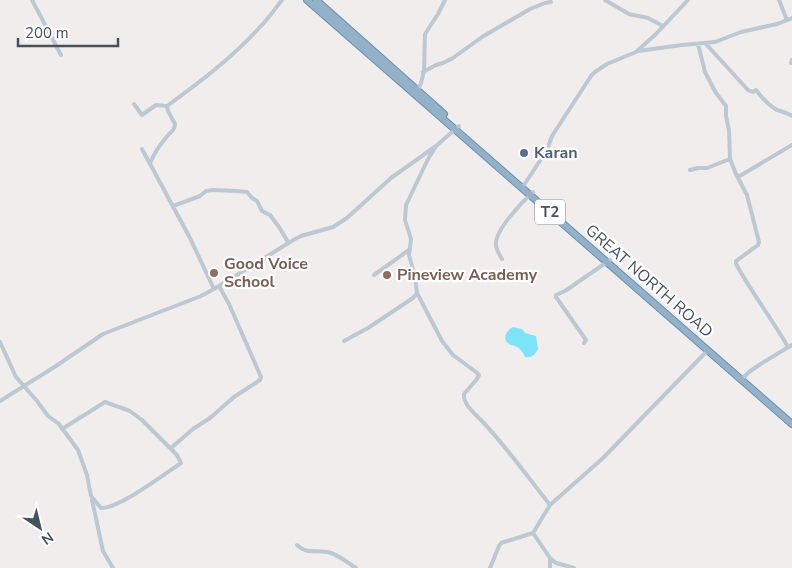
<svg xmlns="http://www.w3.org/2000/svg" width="792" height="568" viewBox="0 0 792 568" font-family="'Nunito Sans',sans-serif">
	<rect width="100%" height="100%" fill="#f1eded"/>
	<path fill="#7de3f7" d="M513,327L522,329L525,333L536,336L538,349C535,355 532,358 525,357C523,353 521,349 517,347C515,345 511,346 509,344C501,339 507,330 513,327Z"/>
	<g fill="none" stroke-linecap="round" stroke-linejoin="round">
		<defs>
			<path id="trunk" d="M307,0L792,424
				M316,0L444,114"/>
		</defs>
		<use href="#trunk" stroke="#6a8eaf" stroke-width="8"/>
		<path stroke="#bcc9d2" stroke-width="4" d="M32,0L61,55
			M605,0L629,14L648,18L663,26
			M779,0L787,20
			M705,43L748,90L753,92L756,90C762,98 768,105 777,110C783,112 788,113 792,116
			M698,44L705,72L716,93L726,106V116L729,130L730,159L736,174L747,195L759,242L758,245L736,261V264C752,293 772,319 788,347
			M638,51L682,45L715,42L741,32L777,24L792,18
			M791,63L792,60
			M423,72L436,65L443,63L453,58L482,37L530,9L545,3L551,2
			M418,90L421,83L424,71L425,34L438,14L445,0
			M134,104L142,115L156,105L167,106C200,82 233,57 260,27C268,19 275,9 282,0
			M435,148L428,159L406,205L405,220L411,239L409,255L415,277L417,293L442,341L453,355L476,372L479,375L477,379L464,394C463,404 474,413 481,420C506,446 527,476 550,505
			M142,149L190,238L214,289
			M150,164C153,154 162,142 169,134C173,130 174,130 175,124L168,111L167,106
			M690,170L698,168H707L730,159
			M738,177L792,145
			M522,188L547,150L552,136L591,76L595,72L607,64L636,52L656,34L688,0
			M173,206L200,196L206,191L213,190L237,191L247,192L252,198L257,201L262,211L270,215L279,227L288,242
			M502,259C500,255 496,250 496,245C494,231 523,201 533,192
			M374,275L409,250
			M344,341L368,328L413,298L417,293
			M0,342L16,377L37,401L48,416L59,424L78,450L87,475L91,496L101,508C118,509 165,474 181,463L177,455L142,420L130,411L105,402L62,429
			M584,343L586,340L556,297V295L565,291L610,260
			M741,380L749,372L759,365L792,345
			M0,401L56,366L103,334L201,296L214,289L295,239L301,236L333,227L347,218L391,178L436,146L459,126
			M171,448L193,429L210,418L234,397L260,380L261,377L229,304L219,286
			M92,500L103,551L113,568
			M533,533L550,558L556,563L574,568
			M297,545C306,555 319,549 331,553C340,556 348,563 356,568
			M550,558V568
			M490,568L499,546L501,543L533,533L550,505L603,458L708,350"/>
		<use href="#trunk" stroke="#94b1ca" stroke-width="6"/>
	</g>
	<circle fill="#5c6f8a" stroke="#fff" stroke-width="2" cx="524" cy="153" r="5"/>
	<g fill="#8d6e63" stroke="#fff" stroke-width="2">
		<circle cx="214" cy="273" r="5"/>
		<circle cx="387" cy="275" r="5"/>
	</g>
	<g text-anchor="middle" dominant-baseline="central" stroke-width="4.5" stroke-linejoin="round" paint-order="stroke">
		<rect fill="#fff" stroke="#7b868e" stroke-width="1" x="535" y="199.5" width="30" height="25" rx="4"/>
		<g font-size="15" font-weight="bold" fill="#43525d">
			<text x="550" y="212">T2</text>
		</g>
		<g font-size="16" font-weight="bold" fill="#4e5e75" stroke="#fff" text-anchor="start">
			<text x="534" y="153">Karan</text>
		</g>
		<g font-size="16" font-weight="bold" fill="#785e54" stroke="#fff" text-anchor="start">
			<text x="224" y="264">Good Voice<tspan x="224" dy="18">School</tspan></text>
			<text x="397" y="275">Pineview Academy</text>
		</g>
		<g font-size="16" fill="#43525d" stroke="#fff">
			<text transform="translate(649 281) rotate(41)">GREAT NORTH ROAD</text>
		</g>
	</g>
	<g transform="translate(40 528) rotate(145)" stroke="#ffffff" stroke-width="4" paint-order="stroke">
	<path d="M0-4L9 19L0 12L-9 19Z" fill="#43525d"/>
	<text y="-8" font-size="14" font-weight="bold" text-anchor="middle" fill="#43525d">N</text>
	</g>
	<path d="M18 38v8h100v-8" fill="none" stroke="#43525d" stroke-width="2.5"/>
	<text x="25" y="38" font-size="15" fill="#43525d" stroke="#ffffff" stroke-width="4" paint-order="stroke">200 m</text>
</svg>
